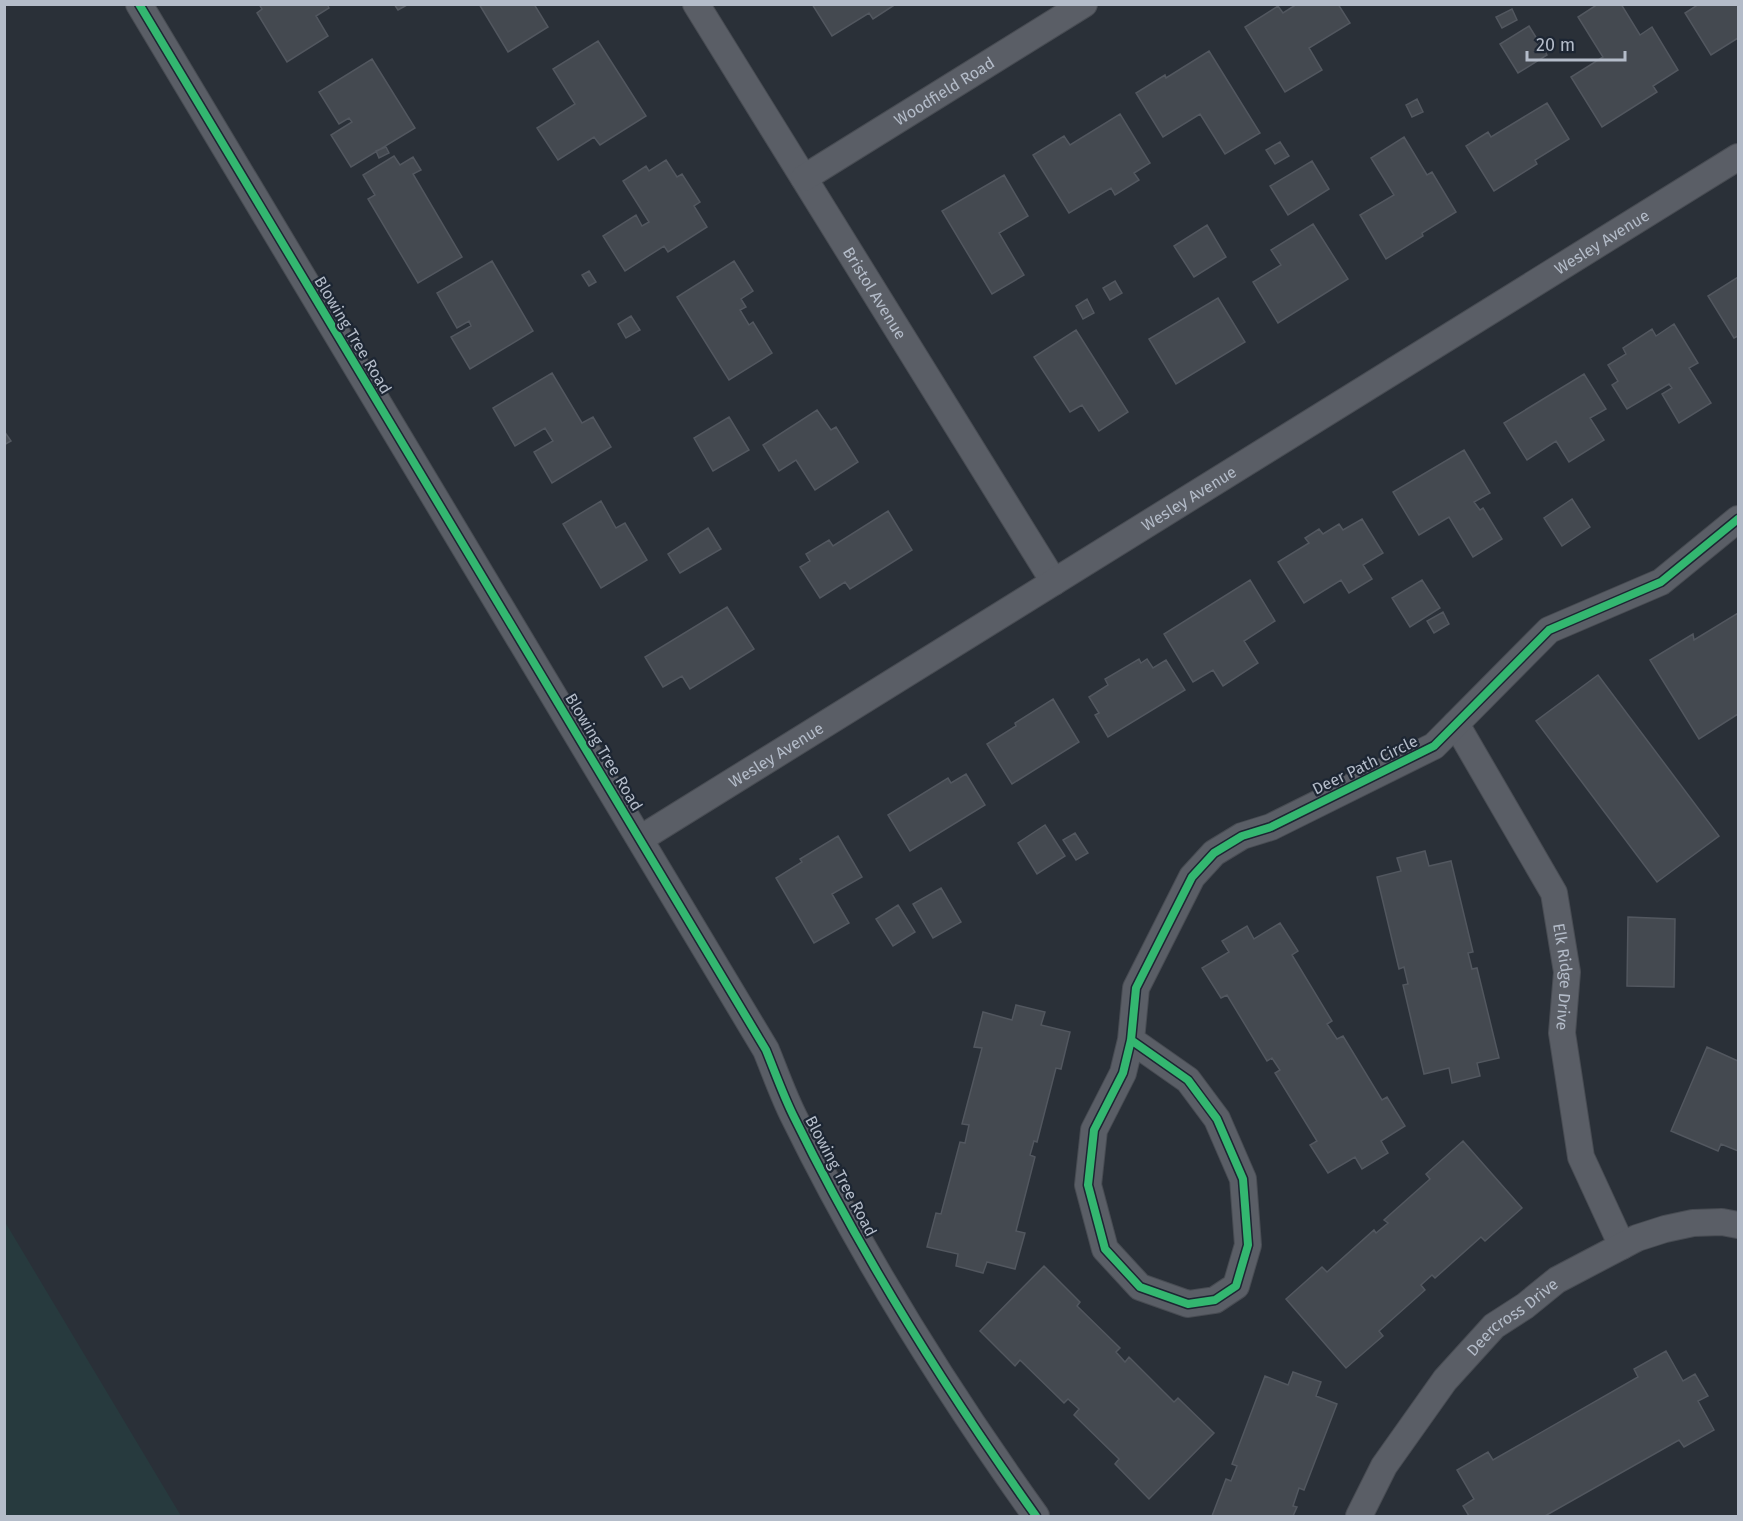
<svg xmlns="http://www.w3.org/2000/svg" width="1743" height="1521" viewBox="0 0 1743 1521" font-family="'Fira Sans',sans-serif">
	<rect width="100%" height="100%" fill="#2a3038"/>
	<path fill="#273a3e" d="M4,1222H5L181,1516H5Z"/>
	<path fill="#444950" stroke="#52575f" stroke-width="1.5" d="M259,4H327L329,8L316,16L328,36L287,62L257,13L262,9Z
		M394,4H407V5L398,10Z
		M479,4H534L548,27L508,52Z
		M812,4H896L873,19L869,13L832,36Z
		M1297,4H1338L1350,23L1309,48L1322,70L1285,92L1245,27L1278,6L1283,13Z
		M1598,4H1621L1640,35L1652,27L1678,70L1653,86L1657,92L1602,127L1571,77L1603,57L1578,17Z
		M1699,4H1738V38L1711,55L1685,13Z
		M1512,9L1517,20L1502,28L1496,17Z
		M1529,26L1547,55L1518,73L1500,44Z
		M598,41L646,116L600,145L594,137L558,160L537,128L575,104L553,69Z
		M1209,51L1260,133L1225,154L1200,114L1163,137L1136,93L1165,75L1166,78Z
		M372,59L415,128L351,167L331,135L352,122L349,118L339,124L319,92Z
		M1417,99L1423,112L1412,117L1406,105Z
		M1547,103L1569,139L1535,160L1537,164L1494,191L1466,146L1488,132L1491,137Z
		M1120,114L1150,163L1134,173L1139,180L1115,195L1111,188L1069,213L1033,155L1064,136L1070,145Z
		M1404,137L1427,175L1432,172L1456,212L1422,233L1423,236L1386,259L1360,215L1394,195L1371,158Z
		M1280,142L1289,156L1275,164L1266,150Z
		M386,147L389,153L379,158L376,151Z
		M394,156L400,165L413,157L421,170L413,174L462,257L418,283L368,199L375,195L363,175Z
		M666,160L677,177L682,174L700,202L694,206L707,227L668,252L664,246L625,271L603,236L636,215L642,226L649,222L623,181L646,166L649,171Z
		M1312,161L1329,189L1288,215L1270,186Z
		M1004,175L1028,216L999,233L1024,275L992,294L942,211Z
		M1313,224L1348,279L1278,323L1253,282L1281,265L1271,250Z
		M1207,225L1226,257L1194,277L1174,246Z
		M492,261L533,331L470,369L451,337L471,326L469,321L457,328L437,293Z
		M734,261L753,291L741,299L746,307L740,310L749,325L753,322L772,353L729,380L677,297Z
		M589,271L596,282L589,286L582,275Z
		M1738,277V336L1734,338L1708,296Z
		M1115,281L1122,293L1110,300L1103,288Z
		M1218,298L1245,342L1176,384L1149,339Z
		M1087,299L1094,313L1083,319L1076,306Z
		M631,316L640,330L626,338L618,324Z
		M1674,324L1698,363L1689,368L1711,403L1679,423L1662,394L1672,388L1669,384L1627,409L1612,385L1618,381L1608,365L1626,354L1623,348L1652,329L1656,336Z
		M1076,330L1128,412L1099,431L1082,405L1070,412L1034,357Z
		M552,373L582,423L593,417L611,447L552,483L534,452L553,441L545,428L515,446L493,408Z
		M1584,374L1606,409L1590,418L1604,440L1569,462L1556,441L1527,460L1504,423Z
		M817,410L831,430L836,427L858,462L815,490L796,460L779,471L763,445Z
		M729,417L749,450L713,471L694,438Z
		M4,431L11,441L4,445Z
		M1464,450L1490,493L1474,502L1480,510L1483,508L1502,539L1473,557L1449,517L1419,535L1393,492Z
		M1572,499L1590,527L1562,546L1544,518Z
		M601,501L616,528L625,523L647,560L601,588L563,524Z
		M888,511L912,550L850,589L845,582L820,598L800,567L810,561L806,554L829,540L833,546Z
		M1362,519L1383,553L1363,565L1372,579L1349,593L1341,580L1304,603L1278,562L1309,543L1305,538L1319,529L1323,534L1339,524L1343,530Z
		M708,528L721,549L680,573L668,554Z
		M1250,580L1275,621L1244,641L1258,663L1223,686L1213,670L1193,682L1164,634Z
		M1422,580L1440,608L1410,627L1392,598Z
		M727,607L754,649L690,689L682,676L663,687L645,657Z
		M1443,612L1449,624L1434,633L1427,621Z
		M1738,613V714L1699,739L1650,660L1693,634L1694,640Z
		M1139,659L1141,663L1147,659L1153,668L1166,660L1185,690L1108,737L1095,715L1099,713L1089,697L1108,685L1105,679Z
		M1598,675L1719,836L1657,882L1536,721Z
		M1053,699L1079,742L1012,784L987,744L1016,726L1015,723Z
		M966,774L985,805L910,851L888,815L948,778L951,783Z
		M1045,825L1065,856L1037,874L1018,843Z
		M1075,833L1088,853L1076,860L1063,840Z
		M838,836L862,877L832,894L849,923L814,943L776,878L802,862L800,859Z
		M1425,851L1429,866L1451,861L1473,952L1468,953L1472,969L1477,968L1499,1058L1477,1063L1480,1076L1452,1083L1449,1068L1424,1074L1403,985L1408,984L1404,967L1399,969L1377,877L1401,871L1397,858Z
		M941,888L961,922L933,938L913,904Z
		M898,905L915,932L893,946L876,919Z
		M1628,917L1675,919L1674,987L1627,986Z
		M1280,923L1298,951L1292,955L1332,1021L1327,1024L1337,1039L1343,1036L1382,1100L1387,1097L1405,1126L1381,1141L1388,1153L1362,1169L1355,1157L1328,1173L1310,1145L1317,1141L1275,1073L1280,1070L1272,1058L1267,1061L1227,995L1221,998L1202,968L1229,952L1222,941L1247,926L1254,939Z
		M1016,1005L1045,1012L1041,1025L1070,1032L1061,1069L1056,1068L1037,1142L1034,1141L1030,1155L1035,1157L1016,1231L1025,1233L1015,1269L987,1262L983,1273L956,1266L958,1254L927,1247L936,1213L941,1214L960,1142L965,1143L969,1125L962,1124L982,1048L974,1047L983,1012L1012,1020Z
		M1707,1047L1738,1061V1151L1721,1144L1718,1151L1671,1131Z
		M1463,1141L1522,1208L1485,1241L1481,1237L1435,1278L1432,1275L1421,1285L1425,1290L1379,1331L1383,1336L1346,1368L1286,1299L1322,1267L1327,1272L1374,1230L1376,1233L1388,1223L1384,1220L1430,1179L1426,1174Z
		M1044,1266L1080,1302L1077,1306L1120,1348L1116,1352L1125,1362L1129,1357L1174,1402L1178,1398L1214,1433L1149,1499L1115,1464L1119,1459L1074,1415L1079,1409L1068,1399L1064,1403L1020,1360L1015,1366L980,1331Z
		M1666,1351L1683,1381L1695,1374L1708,1396L1698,1401L1714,1430L1684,1447L1679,1440L1545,1516H1469L1463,1506L1474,1499L1457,1470L1488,1452L1493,1460L1638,1377L1634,1369Z
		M1293,1372L1321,1382L1316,1396L1337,1404L1304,1490L1299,1488L1293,1506L1297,1507L1293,1516H1212L1226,1479L1231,1481L1237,1466L1232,1464L1265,1376L1288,1385Z"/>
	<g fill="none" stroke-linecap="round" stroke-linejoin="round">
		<defs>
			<g id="minor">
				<path d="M139,4L766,1050C775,1072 783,1095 794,1117C862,1256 946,1390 1036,1516"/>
				<path id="s1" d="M696,4L1054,582"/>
				<path id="s2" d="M804,178L1084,4"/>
				<path id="s3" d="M1456,724L1554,893L1567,972L1562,1033L1581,1157L1622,1246"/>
				<path id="s4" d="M640,839L1738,157"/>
				<path d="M1131,1040L1188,1080L1217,1119L1243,1179L1248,1245L1236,1286L1215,1300L1188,1304L1140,1287L1105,1249L1088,1185L1094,1130L1123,1073L1131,1040L1136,988L1192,877L1214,853L1242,836L1271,827L1434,746L1549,630L1661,582L1738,519"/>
				<path id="s5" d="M1359,1516L1384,1466L1445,1380L1494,1326L1525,1306L1557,1280L1637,1238L1665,1229L1693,1223L1722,1222L1738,1225"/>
			</g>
		</defs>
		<use href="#minor" stroke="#484c53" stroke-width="28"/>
		<use href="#minor" stroke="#5a5e66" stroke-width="26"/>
		<defs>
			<path id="cycleway" d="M139,4L766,1050C775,1072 783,1095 794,1117C862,1256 946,1390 1036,1516
				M1131,1040L1188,1080L1217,1119L1243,1179L1248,1245L1236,1286L1215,1300L1188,1304L1140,1287L1105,1249L1088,1185L1094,1130L1123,1073L1131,1040L1136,988L1192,877L1214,853L1242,836L1271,827L1434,746L1549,630L1661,582L1738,519"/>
		</defs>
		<use href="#cycleway" stroke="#1d2633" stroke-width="11"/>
		<use href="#cycleway" stroke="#33b770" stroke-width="8"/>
	</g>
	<g text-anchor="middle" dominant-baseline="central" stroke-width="4.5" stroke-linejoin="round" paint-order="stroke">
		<g font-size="16" fill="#b4bcc9" stroke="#1d2633">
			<text stroke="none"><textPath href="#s2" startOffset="165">Woodfield Road</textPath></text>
			<text stroke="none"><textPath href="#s4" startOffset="1132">Wesley Avenue</textPath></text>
			<text stroke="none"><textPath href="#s1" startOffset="340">Bristol Avenue</textPath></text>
			<text transform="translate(353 335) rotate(59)">Blowing Tree Road</text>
			<text stroke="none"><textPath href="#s4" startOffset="646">Wesley Avenue</textPath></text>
			<text transform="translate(604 752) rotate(59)">Blowing Tree Road</text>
			<text stroke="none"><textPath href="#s4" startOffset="160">Wesley Avenue</textPath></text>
			<text transform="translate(1365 765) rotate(-26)">Deer Path Circle</text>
			<text stroke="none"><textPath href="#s3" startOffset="280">Elk Ridge Drive</textPath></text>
			<text transform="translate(841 1176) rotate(62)">Blowing Tree Road</text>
			<text stroke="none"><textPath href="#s5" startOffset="254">Deercross Drive</textPath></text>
		</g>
	</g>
	<rect width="1743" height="1521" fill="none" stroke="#b4bcc9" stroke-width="12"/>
	<path d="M1527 51v9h98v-9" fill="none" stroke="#b4bcc9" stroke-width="3"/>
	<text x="1536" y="51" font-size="18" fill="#b4bcc9" stroke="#1d2633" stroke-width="4.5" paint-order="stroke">20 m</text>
</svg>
